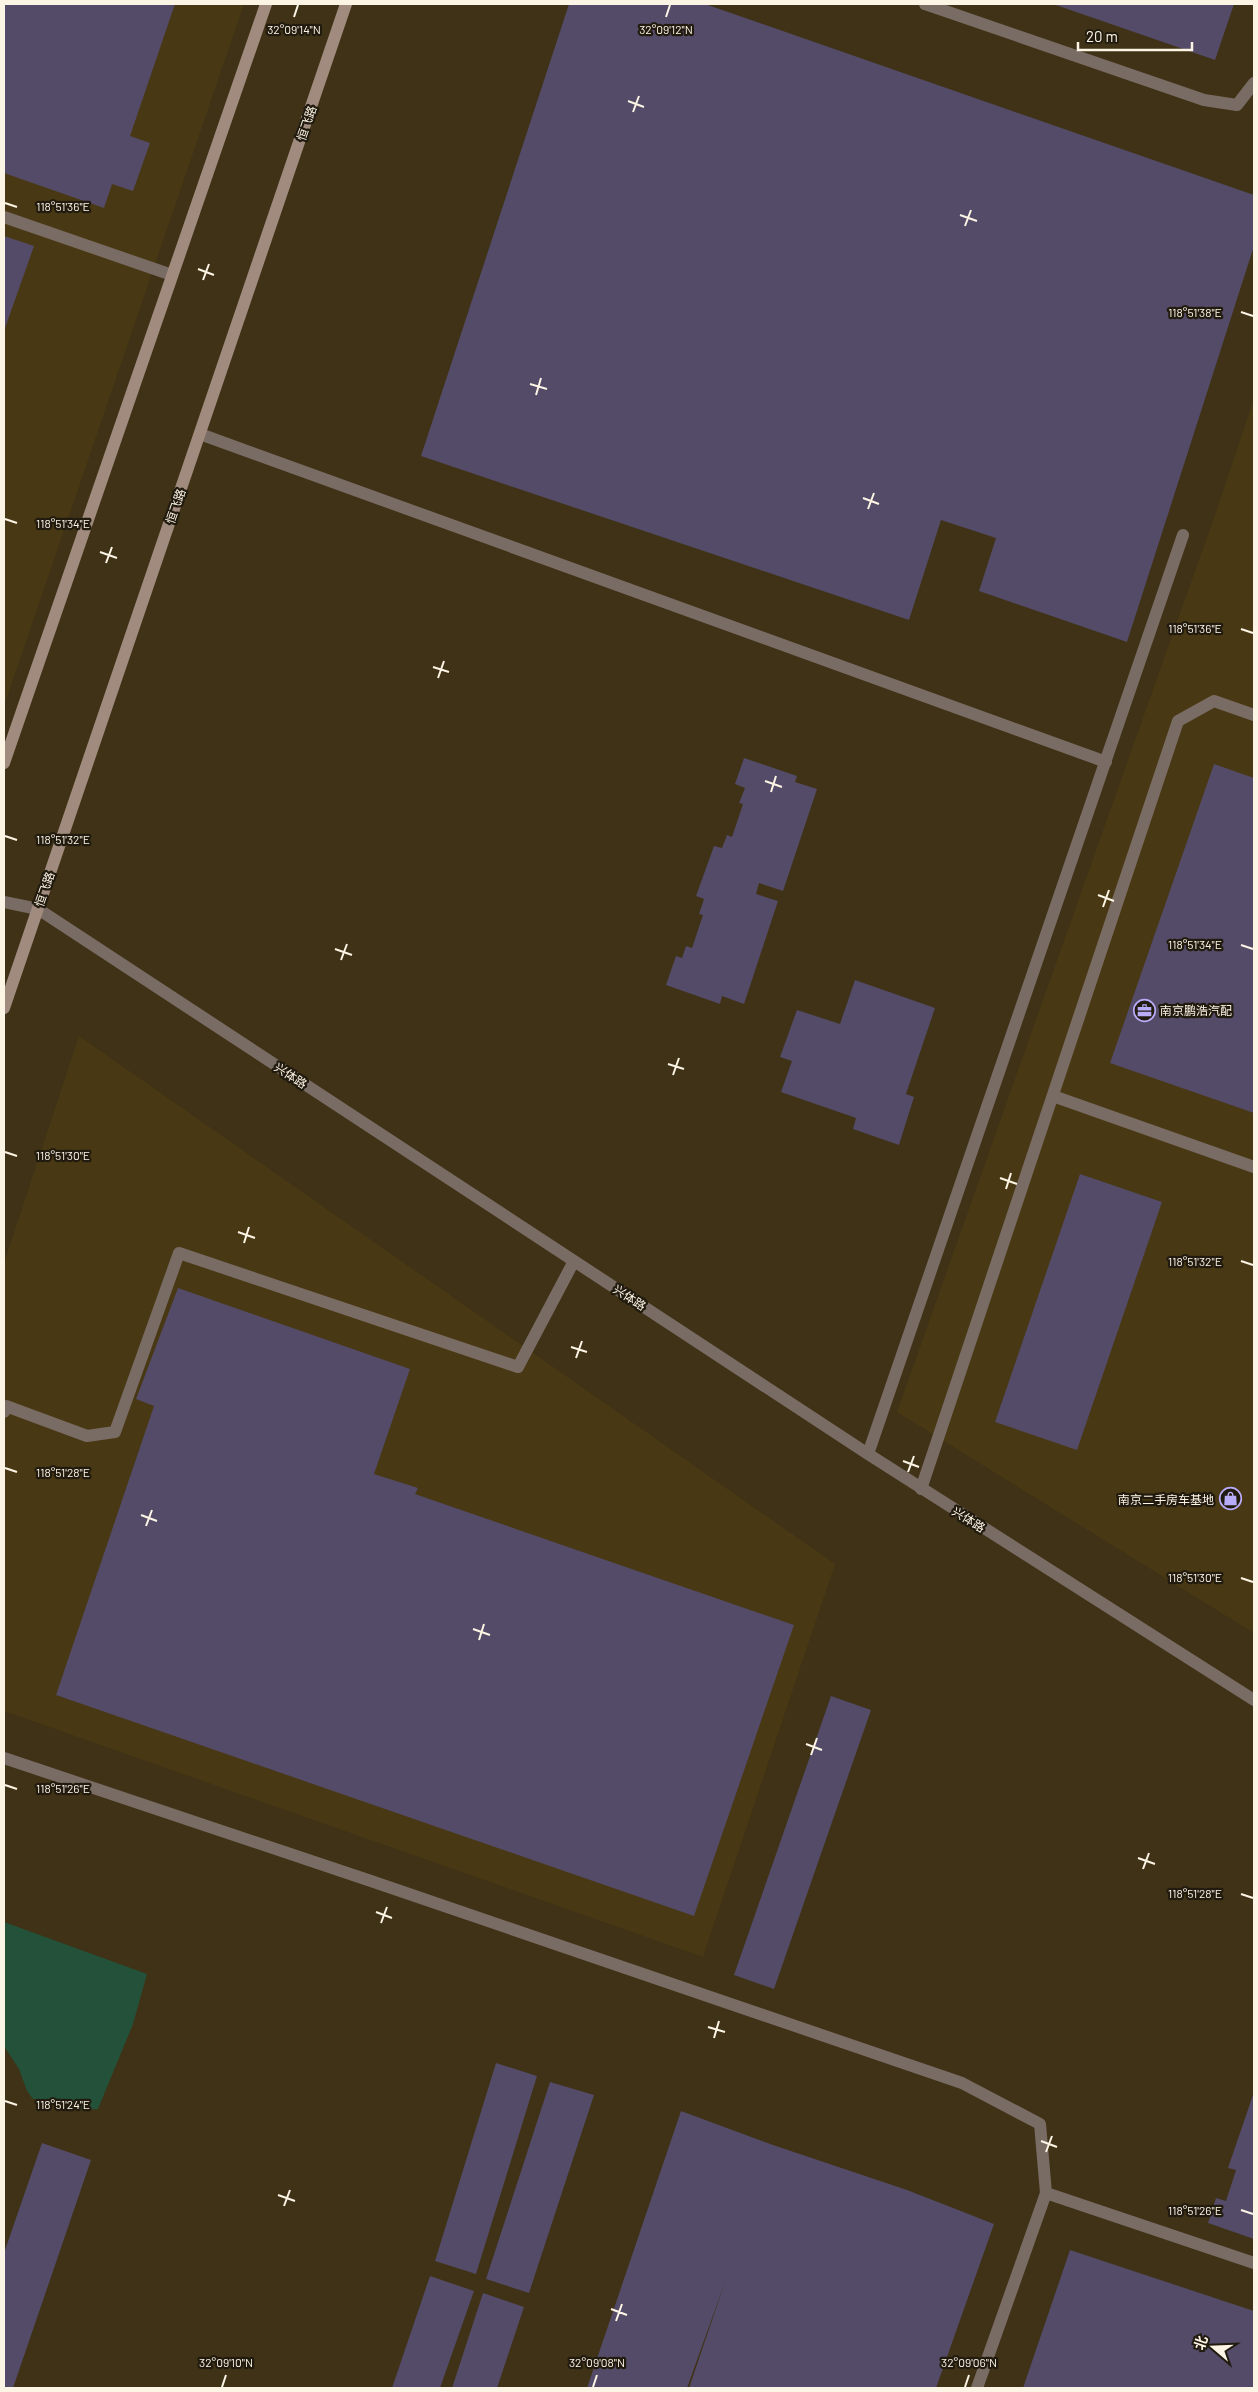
<svg xmlns="http://www.w3.org/2000/svg" width="1258" height="2392" viewBox="0 0 1258 2392" font-family="Barlow,'Noto Sans SC',sans-serif">
	<rect width="100%" height="100%" fill="#3f3216"/>
	<path fill="#493814" d="M4,4H244L4,706Z
		M1254,399V1633L897,1412L1217,509Z
		M79,1036L835,1564L703,1957L4,1711V1263Z"/>
	<path fill="#23513a" d="M4,1922L147,1974L133,2024L98,2109L83,2110L54,2099H33L27,2091L19,2069L4,2046Z"/>
	<path fill="#534b67" d="M4,4H175L130,136L150,143L133,191L112,184L104,208L4,173Z
		M569,4H705L1254,195V246L1127,642L979,591L996,538L941,520L909,620L421,456Z
		M1053,4H1234L1215,60Z
		M4,236L34,246L4,331Z
		M744,758L797,776L795,782L817,789L783,891L759,883L756,894L778,901L744,1004L722,996L720,1004L666,985L676,956L682,958L686,946L692,948L703,915L699,914L704,899L696,896L714,846L722,848L727,835L732,837L743,804L739,803L745,788L735,784Z
		M1214,764L1254,778V1113L1110,1063Z
		M855,980L935,1008L906,1094L914,1097L899,1145L853,1129L856,1118L781,1092L792,1061L780,1057L797,1010L840,1024Z
		M1080,1174L1162,1202L1077,1450L995,1422Z
		M178,1288L410,1369L374,1474L418,1488L415,1494L794,1625L694,1916L56,1695L154,1406L136,1399Z
		M831,1696L871,1710L774,1989L734,1975Z
		M496,2063L537,2076L476,2274L435,2261Z
		M550,2082L594,2095L529,2293L486,2279Z
		M1254,2092V2239L1208,2223L1216,2198L1226,2201L1236,2170L1228,2168Z
		M681,2111L773,2145L907,2190L994,2224L936,2388H689L725,2282L687,2388H587Z
		M42,2143L91,2160L13,2388H4V2253Z
		M1070,2250L1254,2311V2388H1023Z
		M430,2276L474,2291L440,2388H392Z
		M483,2293L524,2307L497,2388H452Z"/>
	<g fill="none" stroke-linecap="round" stroke-linejoin="round">
		<path stroke="#796c64" stroke-width="12" d="M925,4L1204,100L1237,105L1254,83
			M4,217L172,275
			M200,434L1106,762
			M4,902L38,909L868,1454L1254,1700
			M1053,1096L1254,1167
			M4,1412L6,1406L87,1436L115,1432L179,1253L518,1367L574,1261
			M868,1454L1183,535
			M921,1489L1178,721L1214,701L1254,715
			M4,1758L371,1881L962,2083L1040,2124L1046,2193L977,2388
			M1046,2193L1254,2263"/>
		<path stroke="#a08b7e" stroke-width="12" d="M4,763L266,4
			M4,1008L346,4"/>
	</g>
	<path fill="none" stroke="#fcf4e4" stroke-width="2" d="M294,17L298,5M666,17L670,5M628,101L644,107M633,112L639,96M5,203L17,207M960,215L977,221M965,226L971,210M198,269L214,275M203,280L209,264M1241,312L1253,316M530,384L547,389M536,395L541,378M863,498L879,504M868,509L874,493M5,519L17,523M100,552L117,558M106,563L112,547M1241,629L1253,633M433,667L449,672M438,678L444,661M765,781L782,787M771,792L776,776M5,836L17,840M1098,895L1114,901M1103,907L1109,890M1241,945L1253,949M335,949L352,955M341,960L347,944M668,1064L684,1069M673,1075L679,1058M5,1152L17,1156M1000,1178L1017,1184M1006,1189L1011,1173M238,1232L255,1238M244,1243L249,1227M1241,1261L1253,1265M571,1347L587,1352M576,1358L582,1341M903,1461L919,1467M5,1468L17,1472M908,1472L914,1456M141,1515L157,1521M146,1526L152,1510M1241,1578L1253,1582M473,1629L490,1635M479,1640L484,1624M806,1744L822,1750M811,1755L817,1738M5,1785L17,1789M1138,1858L1155,1864M1143,1869L1149,1853M1241,1894L1253,1898M376,1912L392,1918M381,1923L387,1907M708,2027L725,2032M714,2038L719,2021M5,2101L17,2105M1041,2141L1057,2147M1046,2152L1052,2136M278,2195L295,2201M284,2206L290,2190M1241,2210L1253,2214M611,2309L627,2315M616,2321L622,2304M222,2387L226,2375M593,2387L597,2375M965,2387L969,2375"/>
	<defs>
		<symbol id="office-ring" viewBox="-11 -11 22 22"><circle r="9.5" fill="#211b0f" stroke="#b8abf7" stroke-width="1.5"/><path d="M-6-3h4V-5.5h4V-3h4V5H-6ZM-1-4.5V-3h2v-1.5ZM-6 0V1H6V0Z" fill="#b8abf7"/></symbol>
		<symbol id="shop-ring" viewBox="-11 -11 22 22"><circle r="9.5" fill="#211b0f" stroke="#b8abf7" stroke-width="1.5"/><path d="M-5-2.5h2.3a2.7 3.5 0 0 1 5.4 0H5L5.5 6h-11ZM-1.5-2.5h3a1.5 2.3 0 0 0-3 0Z" fill="#b8abf7"/></symbol>
	</defs>
	<g fill-rule="evenodd">
		<use href="#office-ring" x="1132" y="998" width="25" height="25"/>
		<use href="#shop-ring" x="1218" y="1486" width="25" height="25"/>
	</g>
	<g text-anchor="middle" dominant-baseline="central" stroke-width="4.5" stroke-linejoin="round" paint-order="stroke">
		<g font-size="12" fill="#fcf4e4" stroke="#211b0f">
			<text transform="translate(306 123) rotate(-71)">恒飞路</text>
			<text transform="translate(175 506) rotate(-71)">恒飞路</text>
			<text transform="translate(44 889) rotate(-71)">恒飞路</text>
			<text transform="translate(291 1075) rotate(33)">兴体路</text>
			<text transform="translate(630 1297) rotate(33)">兴体路</text>
			<text transform="translate(969 1519) rotate(32)">兴体路</text>
		</g>
		<g font-size="12" fill="#fcf4e4" stroke="#211b0f" text-anchor="start">
			<text x="1160" y="1010">南京鹏浩汽配</text>
			<text x="1214" y="1499" text-anchor="end">南京二手房车基地</text>
		</g>
	</g>
	<g font-size="12" text-anchor="middle" fill="#fcf4e4" stroke="#211b0f" stroke-width="4.5" stroke-linejoin="round" paint-order="stroke">
		<text x="294" y="34">32°09'14"N</text>
		<text x="666" y="34">32°09'12"N</text>
		<text x="63" y="211">118°51'36"E</text>
		<text x="1195" y="317">118°51'38"E</text>
		<text x="63" y="528">118°51'34"E</text>
		<text x="1195" y="633">118°51'36"E</text>
		<text x="63" y="844">118°51'32"E</text>
		<text x="1195" y="949">118°51'34"E</text>
		<text x="63" y="1160">118°51'30"E</text>
		<text x="1195" y="1266">118°51'32"E</text>
		<text x="63" y="1477">118°51'28"E</text>
		<text x="1195" y="1582">118°51'30"E</text>
		<text x="63" y="1793">118°51'26"E</text>
		<text x="1195" y="1898">118°51'28"E</text>
		<text x="63" y="2109">118°51'24"E</text>
		<text x="1195" y="2215">118°51'26"E</text>
		<text x="226" y="2367">32°09'10"N</text>
		<text x="597" y="2367">32°09'08"N</text>
		<text x="969" y="2367">32°09'06"N</text>
	</g>
	<rect width="1258" height="2392" fill="none" stroke="#fcf4e4" stroke-width="10"/>
	<g transform="translate(1213 2347) rotate(289)" stroke="#211b0f" stroke-width="4" paint-order="stroke">
	<path d="M0-4L9 19L0 12L-9 19Z" fill="#fcf4e4"/>
	<text y="-8" font-size="14" font-weight="bold" text-anchor="middle" fill="#fcf4e4">北</text>
	</g>
	<path d="M1078 42v8h114v-8" fill="none" stroke="#fcf4e4" stroke-width="2.5"/>
	<text x="1086" y="42" font-size="15" fill="#fcf4e4" stroke="#211b0f" stroke-width="4" paint-order="stroke">20 m</text>
</svg>
